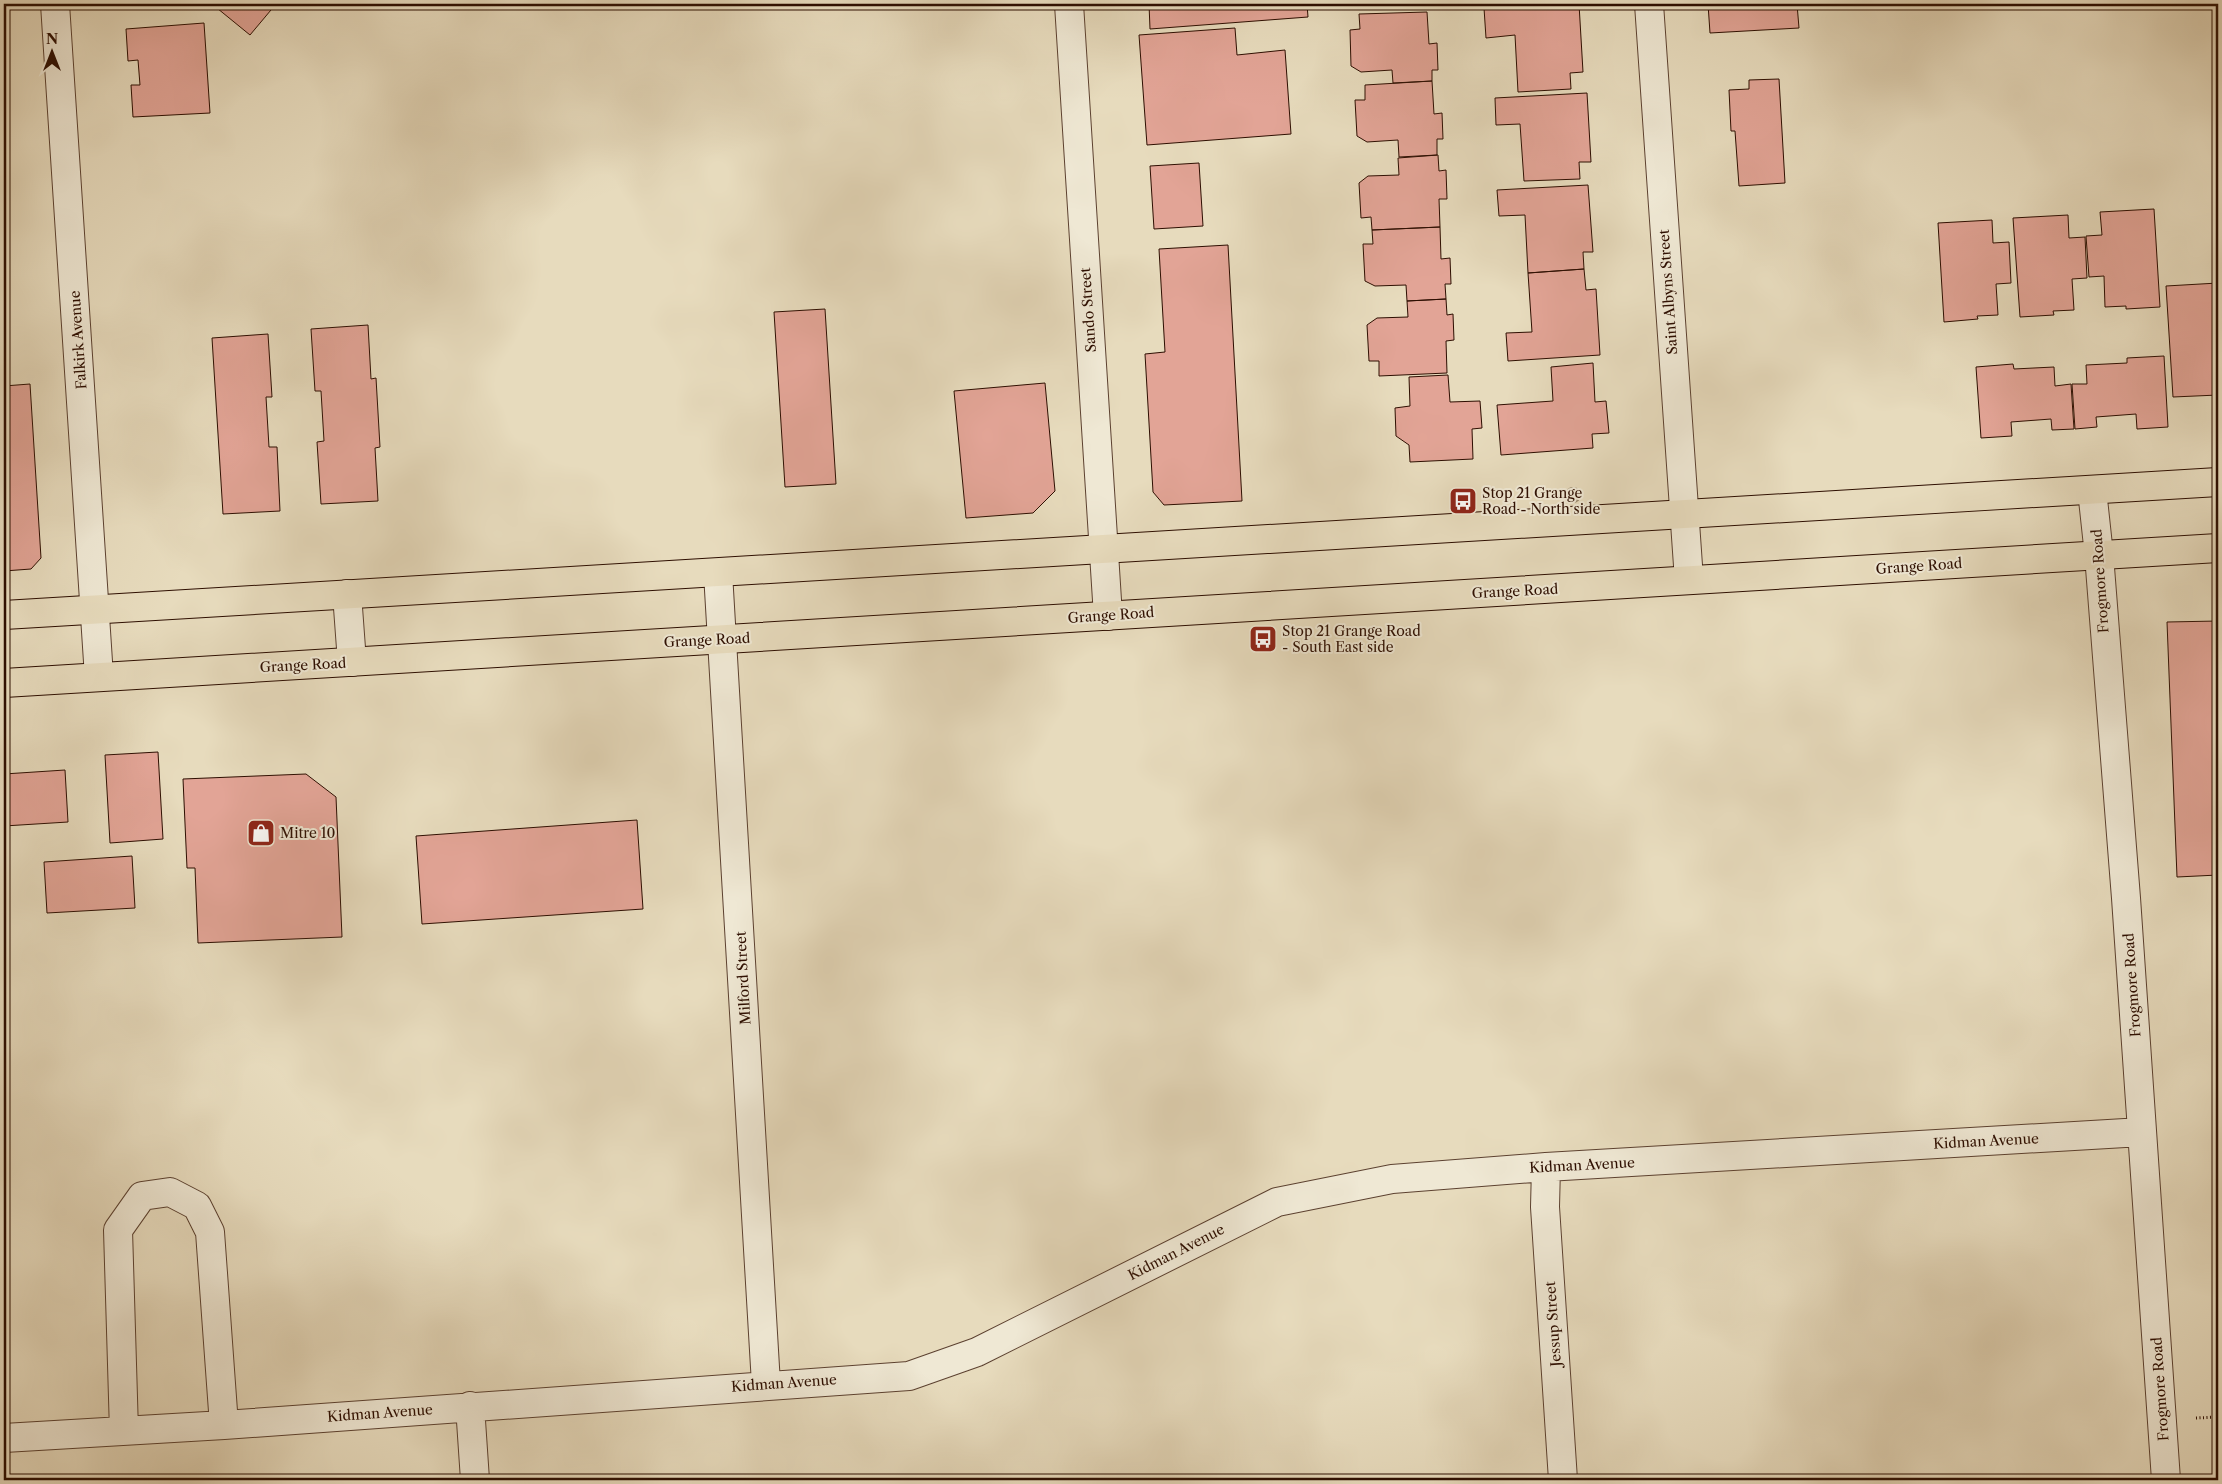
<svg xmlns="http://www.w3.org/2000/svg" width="2222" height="1484" viewBox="0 0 2222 1484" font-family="'Libre Caslon Text',serif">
	<rect width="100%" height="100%" fill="#e7dbbd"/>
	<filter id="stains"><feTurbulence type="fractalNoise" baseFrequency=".004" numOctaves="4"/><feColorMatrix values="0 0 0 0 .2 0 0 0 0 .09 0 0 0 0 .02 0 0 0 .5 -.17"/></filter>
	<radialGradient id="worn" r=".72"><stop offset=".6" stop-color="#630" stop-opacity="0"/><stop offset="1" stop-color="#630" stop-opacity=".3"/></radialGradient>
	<path fill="#e2a496" stroke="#2d0e01" d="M212,4H276L250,35Z
		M1149,4H1307L1308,17L1150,29Z
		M1579,4L1583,72L1570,73L1571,89L1518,92L1515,35L1486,38L1484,8Z
		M1708,4H1797L1799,28L1710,33Z
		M1427,12L1429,44L1437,43L1438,70H1432V81L1393,83L1392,70L1361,72L1351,66L1350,30L1360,29L1359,14Z
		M204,23L210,113L133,117L131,85H140L138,60L128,61L126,29Z
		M1235,28L1237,55L1285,50L1291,134L1147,145L1139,35Z
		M1779,79L1785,183L1739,186L1735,131H1731L1729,90L1749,89V80Z
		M1432,81L1434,114L1442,113L1443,139H1437V155L1399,157L1398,140L1367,142L1357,136L1355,100H1365V85Z
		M1587,93L1591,162H1579L1580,179L1524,181L1520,124L1496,125L1495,98Z
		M1438,155L1439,171L1446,170L1447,199H1439L1440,227L1372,230L1371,217L1361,218L1359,183L1368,176L1399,175L1398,158Z
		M1199,163L1203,226L1154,229L1150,166Z
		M1588,185L1593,252H1583L1584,269L1528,273L1525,215L1499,216L1497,190Z
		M2154,209L2160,307L2126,309V306L2105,307L2104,276L2089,277L2086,236L2102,235L2100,212Z
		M2068,215L2069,238L2085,237L2087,278L2072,279L2074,310L2053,311L2054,315L2020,317L2013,218Z
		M1992,220L1993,243L2009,242L2011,283L1996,284L1998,315L1977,316L1978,319L1944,322L1938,223Z
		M1440,227L1441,259L1450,258L1451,284H1445L1446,299L1407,301L1406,285L1375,286L1365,281L1363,244H1373L1372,230Z
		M1228,245L1242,501L1164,505L1153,492L1145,354L1165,352L1159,249Z
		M1584,269L1586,290L1596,289L1600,355L1508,361L1506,333L1532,332L1528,273Z
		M4,278H6L8,322H4Z
		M2218,283V395L2173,397L2166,286Z
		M1446,299L1447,315L1453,314L1454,340L1446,341L1447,373L1379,376V361H1369L1367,325L1377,318L1408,317L1407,301Z
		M825,309L836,484L785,487L774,312Z
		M368,325L371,379L376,378L380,447L375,448L378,501L321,504L317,442L324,441L321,391H315L311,329Z
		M268,334L272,397H266L269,447H277L280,511L223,514L212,338Z
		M2164,356L2168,427L2137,429L2136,414L2096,417L2097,427L2075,429L2072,384H2087L2086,365L2127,363V358Z
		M1593,363L1595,402L1606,401L1609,433L1592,434L1593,448L1501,455L1497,405L1553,401L1551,367Z
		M2013,364L2014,369L2054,367L2055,386L2071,384L2074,429L2052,430L2051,419L2011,422L2012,436L1981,438L1976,367Z
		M1448,375L1450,402L1480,401L1482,428L1472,429L1473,459L1410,462L1409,445L1396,436L1395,408L1410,406L1409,377Z
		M1045,383L1055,491L1033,513L966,518L954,391Z
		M30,384L41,558L31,569L4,571V386Z
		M2218,621V875L2177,877L2167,622Z
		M158,752L163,839L110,843L105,755Z
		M65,770L68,822L4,826V774Z
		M306,774L336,797L342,937L198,943L195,868H187L183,779Z
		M637,820L643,909L422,924L416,836Z
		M132,856L135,908L47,913L44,862Z"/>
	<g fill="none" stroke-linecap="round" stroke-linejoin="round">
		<defs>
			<path id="minor" d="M55,4L99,677
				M1069,4L1108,616
				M1649,4L1689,580
				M2092,490L2099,555L2126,898L2166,1480
				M718,573L766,1384
				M347,594L352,662
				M1546,1167L1545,1207L1563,1480
				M470,1406L475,1480
				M124,1431L118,1230L142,1196L170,1192L197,1206L210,1232L224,1425
				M4,1438L224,1425L909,1376L977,1352L1277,1202L1392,1179L1546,1167L2142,1132"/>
			<path id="major" d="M4,615L2218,482
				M4,683L2218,548"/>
		</defs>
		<use href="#minor" stroke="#5c4130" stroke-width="30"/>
		<use href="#major" stroke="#2d0e01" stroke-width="30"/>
		<path stroke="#2d0e01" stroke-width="3" stroke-dasharray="1 2.5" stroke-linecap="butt" d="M2196,1418L2218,1417"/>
		<use href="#minor" stroke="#efe8d4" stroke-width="28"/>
		<use href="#major" stroke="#e7dbbd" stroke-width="28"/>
	</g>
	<circle fill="#9c8c71" cx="1573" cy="495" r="8"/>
	<defs>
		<symbol id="bus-square" viewBox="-11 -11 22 22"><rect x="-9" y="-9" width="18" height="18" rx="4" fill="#8f2418" stroke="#efe8d4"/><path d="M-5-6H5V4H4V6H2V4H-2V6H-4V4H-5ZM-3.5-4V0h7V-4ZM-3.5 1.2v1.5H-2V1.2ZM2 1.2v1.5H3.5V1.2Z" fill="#fff"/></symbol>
		<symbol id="shop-square" viewBox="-11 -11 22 22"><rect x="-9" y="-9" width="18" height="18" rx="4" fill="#8f2418" stroke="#efe8d4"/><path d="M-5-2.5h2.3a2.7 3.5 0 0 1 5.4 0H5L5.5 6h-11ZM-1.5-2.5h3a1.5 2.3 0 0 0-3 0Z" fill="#fff"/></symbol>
	</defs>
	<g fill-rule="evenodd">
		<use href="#bus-square" x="1447" y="485" width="32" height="32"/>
		<use href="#bus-square" x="1247" y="623" width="32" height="32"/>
		<use href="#shop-square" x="245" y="817" width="32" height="32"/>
	</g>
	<g text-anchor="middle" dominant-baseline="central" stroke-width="4" stroke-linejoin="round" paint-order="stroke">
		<g font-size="14" fill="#2d0e01" stroke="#efe8d4">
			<text transform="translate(1668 292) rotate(-94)">Saint Albyns Street</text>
			<text transform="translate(1088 310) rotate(-94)">Sando Street</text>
			<text transform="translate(78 340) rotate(-94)">Falkirk Avenue</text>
			<text transform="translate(1919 566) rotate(-4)">Grange Road</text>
			<text transform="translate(2100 581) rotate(-94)">Frogmore Road</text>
			<text transform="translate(1515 591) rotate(-3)">Grange Road</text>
			<text transform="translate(1111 615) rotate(-4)">Grange Road</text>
			<text transform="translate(707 640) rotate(-3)">Grange Road</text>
			<text transform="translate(303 665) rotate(-3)">Grange Road</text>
			<text transform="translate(743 978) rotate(-93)">Milford Street</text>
			<text transform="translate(2132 985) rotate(-94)">Frogmore Road</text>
			<text transform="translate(1986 1141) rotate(-3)">Kidman Avenue</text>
			<text transform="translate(1582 1165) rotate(-3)">Kidman Avenue</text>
			<text transform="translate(1176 1252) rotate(-27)">Kidman Avenue</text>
			<text transform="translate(1553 1324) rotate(-94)">Jessup Street</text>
			<text transform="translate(784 1383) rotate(-4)">Kidman Avenue</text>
			<text transform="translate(2160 1389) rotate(-94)">Frogmore Road</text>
			<text transform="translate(380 1413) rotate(-4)">Kidman Avenue</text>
		</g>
		<g font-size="14" fill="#2d0e01" stroke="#efe8d4" text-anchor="start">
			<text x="1482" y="493">Stop 21 Grange<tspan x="1482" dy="16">Road - North side</tspan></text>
			<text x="1282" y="631">Stop 21 Grange Road<tspan x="1282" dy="16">- South East side</tspan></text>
			<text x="280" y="833">Mitre 10</text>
		</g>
	</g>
	<rect width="2222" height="1484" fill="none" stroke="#e7dbbd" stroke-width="20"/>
	<rect x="5" y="5" width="2212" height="1474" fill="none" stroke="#2d0e01" stroke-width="2.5"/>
	<rect x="10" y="10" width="2202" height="1464" fill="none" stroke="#2d0e01"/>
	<g transform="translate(52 52)" stroke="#efe8d4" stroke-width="4" paint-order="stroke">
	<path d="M0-4L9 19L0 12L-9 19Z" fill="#2d0e01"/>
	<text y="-8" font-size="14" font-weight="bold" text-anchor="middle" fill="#2d0e01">N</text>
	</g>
	<rect width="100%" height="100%" filter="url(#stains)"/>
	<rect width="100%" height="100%" fill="url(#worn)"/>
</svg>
